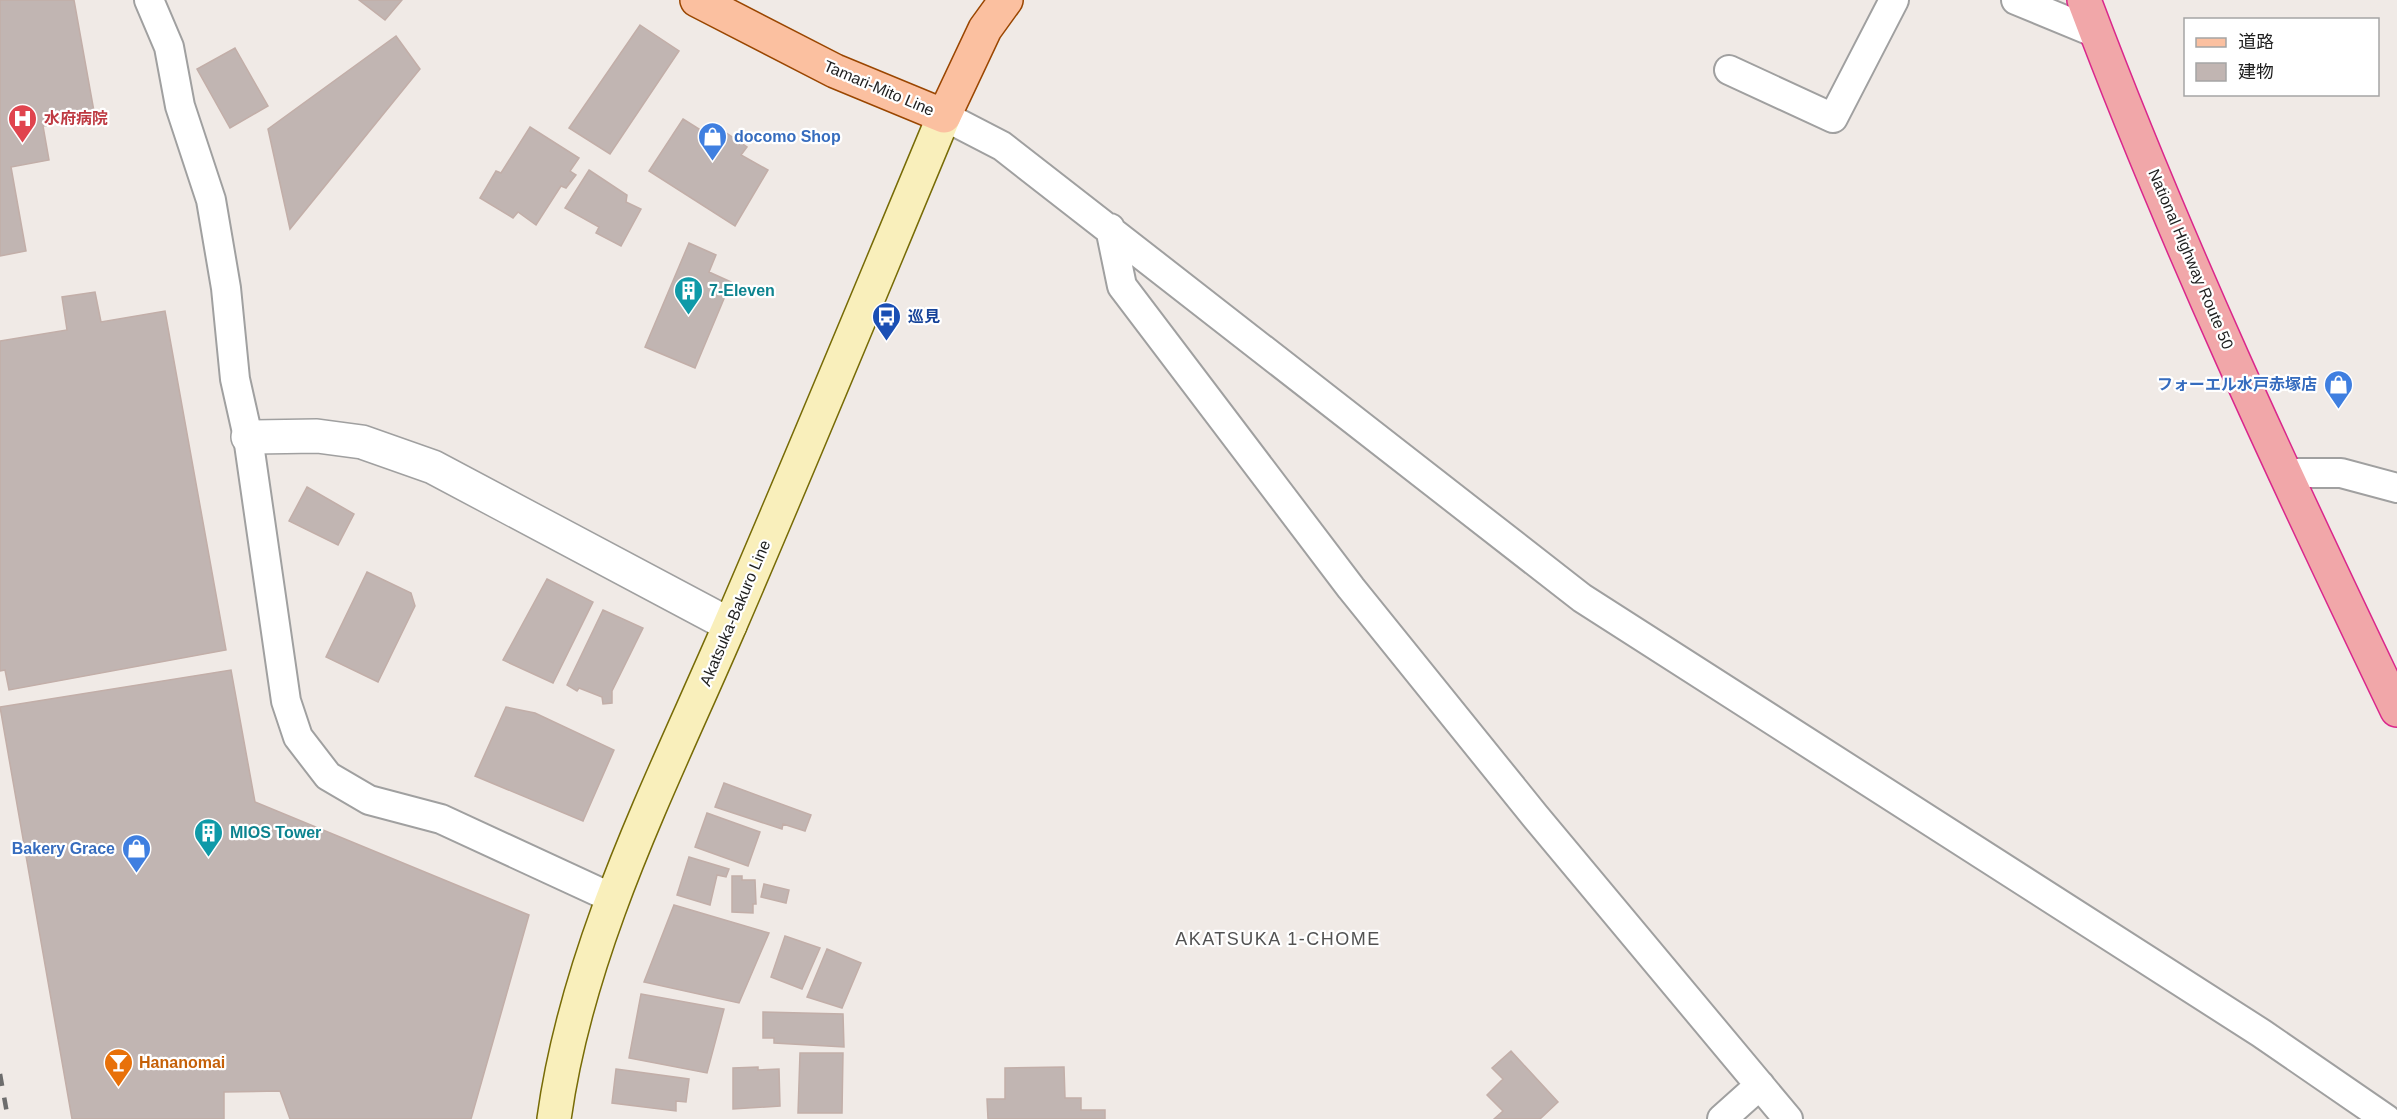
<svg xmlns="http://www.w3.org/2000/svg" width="2397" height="1119" viewBox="0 0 2397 1119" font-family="Arial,'Noto Sans JP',sans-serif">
	<rect width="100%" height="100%" fill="#f0eae6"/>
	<path fill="#c1b5b2" stroke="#c2aea8" stroke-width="1.5" d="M0,0H74L95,117L43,126L49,160L11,167L26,251L0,256Z
		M359,0H402L385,20Z
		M640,25L679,51L610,154L569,128Z
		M396,36L420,69L290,229L268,129Z
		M235,48L268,106L230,128L197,69Z
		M683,119L710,136L716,126L747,147L741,155L768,170L735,226L649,171Z
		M530,127L579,158L570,171L576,175L566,188L561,186L536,225L518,212L513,218L480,198L496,171L501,173Z
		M589,170L627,195L626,202L641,209L621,246L596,233L599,227L565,208Z
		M689,243L716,255L709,272L731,282L695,368L645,347Z
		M95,292L101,322L165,311L226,650L9,690L5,670L0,671V341L67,330L62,297Z
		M307,487L354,514L338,545L289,521Z
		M367,572L411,593L415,606L378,682L326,657Z
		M547,579L593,602L553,683L503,660Z
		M603,610L643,628L612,691V703L603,704L602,697L579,688L577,691L567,685Z
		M231,670L255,802L529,915L471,1119H290L280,1091L224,1092V1119H72L0,707Z
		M506,707L535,713L614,750L583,821L475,776Z
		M724,783L811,815L805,831L783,824L782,829L715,807Z
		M707,813L760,832L748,866L695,847Z
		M689,857L729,869L726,877L717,875L710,905L677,895Z
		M732,876H742V880H755L756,904H753V913L732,912Z
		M764,884L789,890L786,903L761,897Z
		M674,905L769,933L739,1003L644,982Z
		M785,936L820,948L802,989L771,977Z
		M827,949L861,963L842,1008L807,997Z
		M641,994L724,1009L707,1073L629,1058Z
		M763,1012L843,1014L844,1047L774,1043V1038H763Z
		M1511,1051L1558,1102L1540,1119H1494L1503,1111L1487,1095L1503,1079L1492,1068Z
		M800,1053H843L842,1113H798Z
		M758,1067V1070L779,1069L780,1106L733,1109V1068Z
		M1064,1067L1065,1098H1081V1110H1105V1119H988L987,1099H1005V1068Z
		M616,1069L689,1079L686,1102L676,1101V1111L612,1103Z"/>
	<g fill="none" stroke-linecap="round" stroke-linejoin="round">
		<defs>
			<path id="minor" d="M149,0L169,47L180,106L211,200L226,288L235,379L248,437L286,701L298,737L328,776L369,800L441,819L612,898
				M2016,0L2096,33
				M1729,70L1833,118L1894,0
				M944,116L1002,146L1582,598L2261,1033L2386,1119
				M1110,228L1122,286L1351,588L1535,816L1788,1119
				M2283,473H2341L2397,488
				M1722,1119L1760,1085"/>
			<path id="tertiary" d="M248,437L317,436L362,442L433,467L730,625"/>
			<path id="secondary" d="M554,1119C578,945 661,785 730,625C803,456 873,286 944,116"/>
			<path id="primary" d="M697,0L835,71L944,116L985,29L1006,0"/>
			<path id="trunk" d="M2084,0C2175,242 2285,477 2397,710"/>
		</defs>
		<use href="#minor" stroke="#a0a0a0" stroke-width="32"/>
		<use href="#tertiary" stroke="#a0a0a0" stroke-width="36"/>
		<use href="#secondary" stroke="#776b06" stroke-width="36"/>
		<use href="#primary" stroke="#9a4601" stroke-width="36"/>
		<use href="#trunk" stroke="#da278c" stroke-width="36"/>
		<use href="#minor" stroke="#fff" stroke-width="28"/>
		<use href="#tertiary" stroke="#fff" stroke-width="33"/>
		<use href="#secondary" stroke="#f9efbb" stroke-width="33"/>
		<use href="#primary" stroke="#fbc0a0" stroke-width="33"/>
		<use href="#trunk" stroke="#f1a7a9" stroke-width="33"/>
		<path stroke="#6d6d6d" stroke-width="4.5" stroke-dasharray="12 12" stroke-linecap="butt" d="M0,1074L8,1119"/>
	</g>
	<defs>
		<symbol id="hospital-pin" viewBox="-11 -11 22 30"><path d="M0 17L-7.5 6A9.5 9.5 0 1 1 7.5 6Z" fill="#e0444e" stroke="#fff"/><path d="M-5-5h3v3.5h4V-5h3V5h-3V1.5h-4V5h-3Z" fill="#fff"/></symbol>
		<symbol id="shop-pin" viewBox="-11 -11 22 30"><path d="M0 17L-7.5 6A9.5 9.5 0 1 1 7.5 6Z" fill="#3f7fe0" stroke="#fff"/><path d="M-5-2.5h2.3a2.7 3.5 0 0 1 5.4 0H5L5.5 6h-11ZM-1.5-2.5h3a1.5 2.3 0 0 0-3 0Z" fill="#fff"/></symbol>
		<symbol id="building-pin" viewBox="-11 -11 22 30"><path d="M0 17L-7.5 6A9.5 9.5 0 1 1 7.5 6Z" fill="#0f9aa8" stroke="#fff"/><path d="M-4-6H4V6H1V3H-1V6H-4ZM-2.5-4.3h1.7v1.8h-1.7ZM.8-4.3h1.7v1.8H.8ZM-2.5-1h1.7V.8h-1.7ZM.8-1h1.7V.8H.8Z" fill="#fff"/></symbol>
		<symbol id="bus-pin" viewBox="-11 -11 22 30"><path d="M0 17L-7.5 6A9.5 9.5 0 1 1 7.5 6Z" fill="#1a4fb4" stroke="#fff"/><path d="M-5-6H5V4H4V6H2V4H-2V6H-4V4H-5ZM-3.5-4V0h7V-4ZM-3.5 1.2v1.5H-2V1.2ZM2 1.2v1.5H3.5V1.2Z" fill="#fff"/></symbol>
		<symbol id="bar-pin" viewBox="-11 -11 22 30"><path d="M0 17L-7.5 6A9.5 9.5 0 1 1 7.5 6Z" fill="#e8710a" stroke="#fff"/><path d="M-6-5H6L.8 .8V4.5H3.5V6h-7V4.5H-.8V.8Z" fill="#fff"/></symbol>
	</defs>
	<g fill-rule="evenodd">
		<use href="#hospital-pin" x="6" y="102" width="33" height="45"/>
		<use href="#shop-pin" x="696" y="120" width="33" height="45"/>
		<use href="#building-pin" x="672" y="274" width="33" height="45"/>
		<use href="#bus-pin" x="870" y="300" width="33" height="45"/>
		<use href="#shop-pin" x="2322" y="368" width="33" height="45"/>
		<use href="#building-pin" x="192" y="816" width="33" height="45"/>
		<use href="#shop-pin" x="120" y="832" width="33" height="45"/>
		<use href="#bar-pin" x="102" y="1046" width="33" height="45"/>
	</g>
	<g text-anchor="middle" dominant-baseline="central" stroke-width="4.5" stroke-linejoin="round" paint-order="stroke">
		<g font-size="16" fill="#1f1f1f" stroke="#fff">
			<text transform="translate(879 88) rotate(23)">Tamari-Mito Line</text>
			<text transform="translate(2191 259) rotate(67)">National Highway Route 50</text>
			<text transform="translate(735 613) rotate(-67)">Akatsuka-Bakuro Line</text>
		</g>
		<g font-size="16" font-weight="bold" fill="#be3a42" stroke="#fff" text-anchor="start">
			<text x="44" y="118">水府病院</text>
		</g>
		<g font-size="16" font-weight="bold" fill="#366cbe" stroke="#fff" text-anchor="end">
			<text x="734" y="136" text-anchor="start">docomo Shop</text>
			<text x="2317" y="384">フォーエル水戸赤塚店</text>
			<text x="115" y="848">Bakery Grace</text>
		</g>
		<g font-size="16" font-weight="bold" fill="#0d838f" stroke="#fff" text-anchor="start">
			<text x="709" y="290">7-Eleven</text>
			<text x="230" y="832">MIOS Tower</text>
		</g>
		<g font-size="16" font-weight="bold" fill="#164399" stroke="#fff" text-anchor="start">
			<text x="908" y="316">巡見</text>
		</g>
		<g font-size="16" font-weight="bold" fill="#c56008" stroke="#fff" text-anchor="start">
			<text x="139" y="1062">Hananomai</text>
		</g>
		<g font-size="18" letter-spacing="1.5" fill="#525252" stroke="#fff">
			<text x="1278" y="939">AKATSUKA 1-CHOME</text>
		</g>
	</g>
	<rect x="2184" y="18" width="195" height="78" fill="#ffffff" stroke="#a5a5a5" stroke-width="1.5"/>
	<rect x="2196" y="38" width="30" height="9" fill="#fbc0a0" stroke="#a5a5a5" stroke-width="1.5"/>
	<text x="2238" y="48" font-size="18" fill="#1f1f1f">道路</text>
	<rect x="2196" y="63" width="30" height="18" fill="#c1b5b2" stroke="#a5a5a5" stroke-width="1.5"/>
	<text x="2238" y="78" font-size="18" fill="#1f1f1f">建物</text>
</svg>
